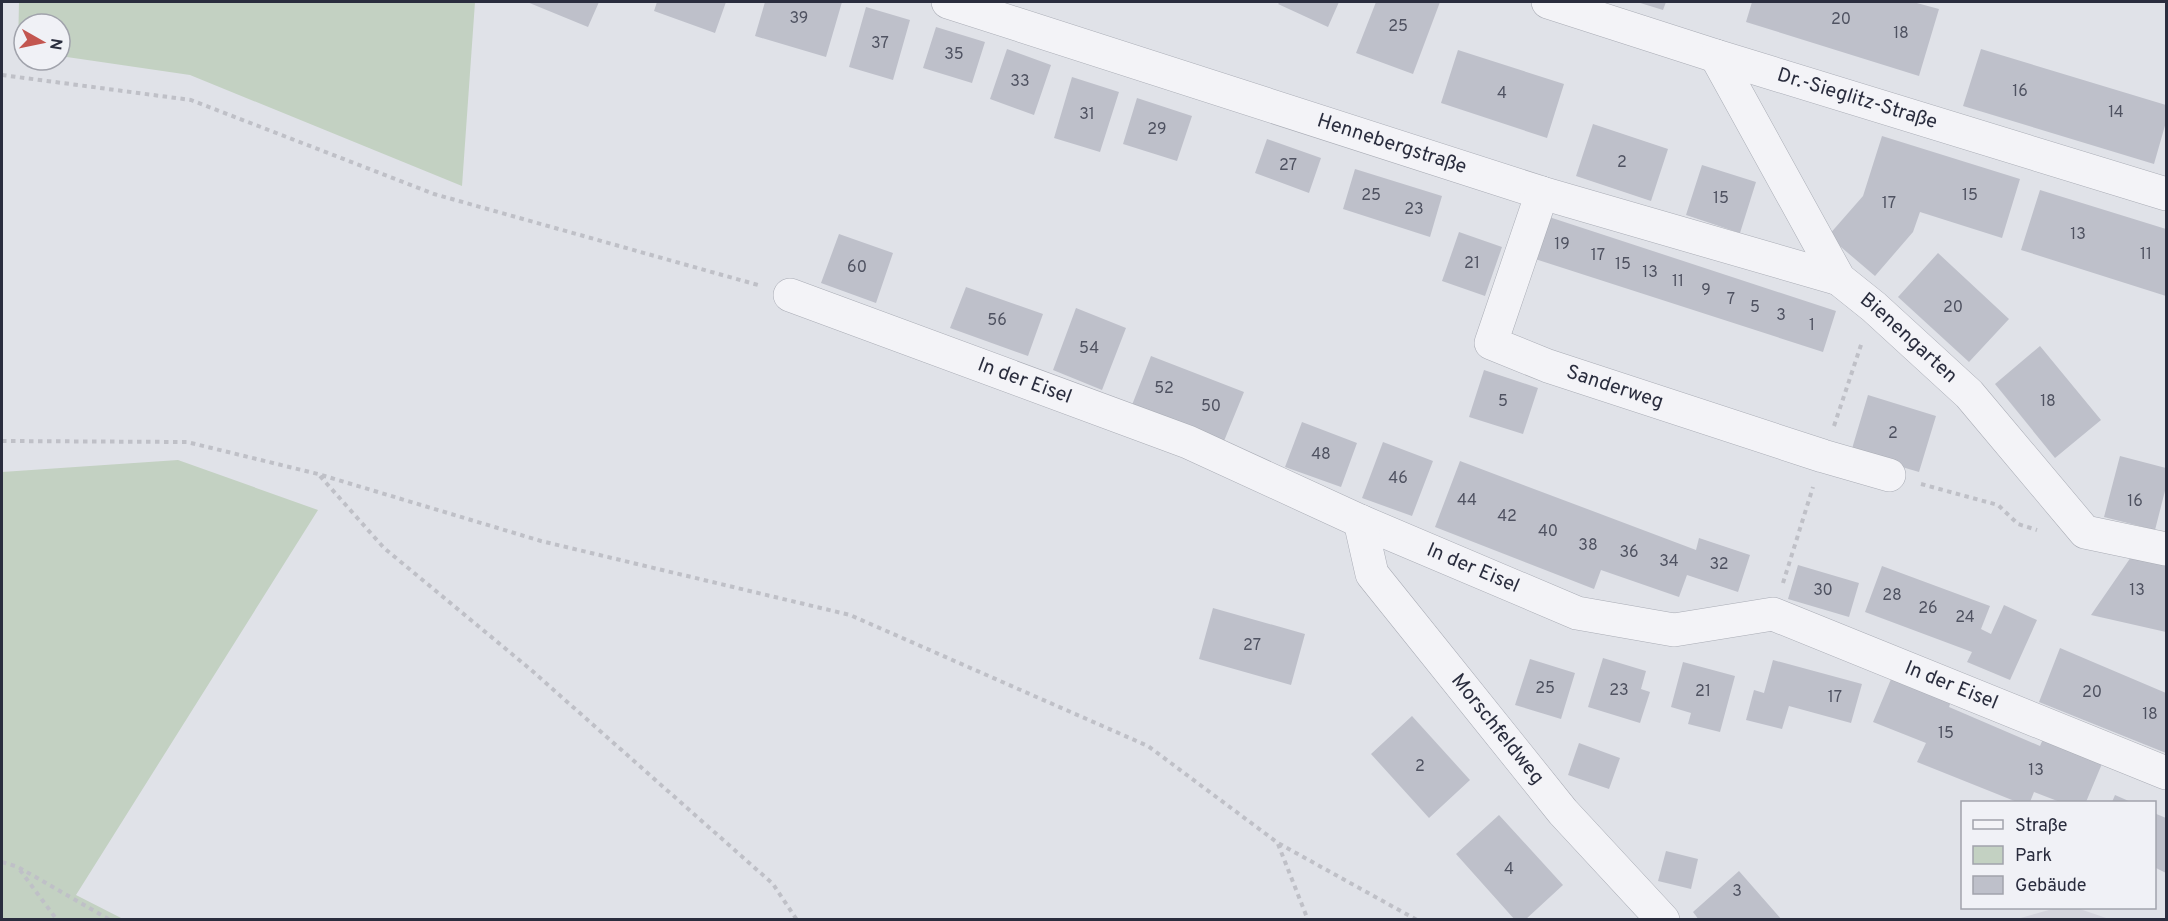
<svg xmlns="http://www.w3.org/2000/svg" width="2168" height="921" viewBox="0 0 2168 921" font-family="Overpass,sans-serif">
	<rect width="100%" height="100%" fill="#e0e2e8"/>
	<path fill="#d3d4dd" d="M2056,908H2077L2109,919H2017Z"/>
	<path fill="#c3d1c2" d="M19,2H475L462,186L190,75L60,56V24H24V50L18,49Z
		M178,460L318,510L76,895L123,919H2V472Z"/>
	<path fill="#bec0ca" d="M527,2H599L588,27Z
		M657,2H726L715,33L654,11Z
		M765,2H842L826,57L755,36Z
		M1280,2H1339L1328,27L1278,4Z
		M1376,2H1440L1413,74L1356,53Z
		M1637,2H1666L1663,10Z
		M1752,2H1913L1939,9L1919,76L1746,22Z
		M866,7L910,20L893,80L849,67Z
		M936,27L985,42L972,83L923,68Z
		M1007,49L1051,65L1034,115L990,99Z
		M1981,49L2166,105V122L2154,164L1963,106Z
		M1458,50L1564,84L1547,138L1441,103Z
		M1072,77L1119,92L1100,152L1054,138Z
		M1137,98L1192,116L1177,161L1123,144Z
		M1593,124L1668,149L1651,201L1576,176Z
		M1882,136L2020,179L2002,238L1920,212L1913,232L1875,276L1828,236L1863,196Z
		M1267,139L1321,158L1309,193L1255,173Z
		M1702,165L1756,182L1740,233L1686,215Z
		M1355,169L1442,196L1430,237L1343,209Z
		M2040,190L2166,229V296L2021,250Z
		M1546,216L1836,311L1823,352L1532,258Z
		M1459,232L1502,247L1485,296L1442,281Z
		M839,234L893,253L876,303L821,283Z
		M1938,253L2009,319L1969,362L1898,297Z
		M966,287L1043,314L1028,356L950,328Z
		M1076,308L1126,328L1102,390L1053,370Z
		M2040,346L2101,420L2055,458L1995,384Z
		M1151,356L1244,392L1224,441L1132,405Z
		M1484,370L1538,388L1523,434L1469,417Z
		M1868,395L1936,416L1919,472L1851,452Z
		M1302,422L1357,443L1341,487L1285,467Z
		M1383,442L1433,461L1412,516L1362,498Z
		M2120,456L2166,468V487L2155,530L2104,517Z
		M1460,461L1696,550L1699,538L1750,555L1738,592L1687,575L1679,597L1601,570L1594,589L1435,527Z
		M2131,557L2166,566V632L2091,615Z
		M1798,565L1859,583L1849,617L1788,599Z
		M1882,566L1990,606L1981,629L1991,634L2004,605L2037,620L2010,680L1967,662L1972,652L1865,612Z
		M1213,608L1305,634L1291,685L1199,659Z
		M2060,648L2166,693V753L2039,702Z
		M1603,658L1646,671L1641,689L1650,692L1640,723L1588,707Z
		M1530,659L1575,673L1561,719L1515,705Z
		M1773,660L1862,684L1851,723L1789,706L1782,729L1746,720L1754,690L1764,693Z
		M1683,662L1735,676L1720,732L1688,724L1691,713L1671,707Z
		M1894,672L1953,696L1949,707L2040,746L2045,734L2104,759L2086,802H2060L2034,792L2030,802H2017L1917,762L1926,743L1873,722Z
		M1412,716L1470,780L1429,818L1371,754Z
		M1579,743L1620,758L1609,789L1568,775Z
		M2115,795L2131,802H2112Z
		M2154,813L2166,818V873L2154,867Z
		M1499,815L1563,885L1525,920H1515L1456,854Z
		M1666,851L1698,859L1691,889L1658,881Z
		M1739,871L1782,920H1699L1693,912Z"/>
	<g fill="none" stroke-linecap="round" stroke-linejoin="round">
		<defs>
			<g id="minor">
				<path id="s1" d="M948,2L1542,193L1839,279"/>
				<path id="s2" d="M1548,2L1716,56L2166,194"/>
				<path id="s3" d="M1716,56L1839,279L1874,307L1969,394L2085,532L2166,549"/>
				<path id="s4" d="M1542,193L1491,343L1548,366L1823,456L1889,475"/>
				<path id="s5" d="M790,295L1188,442L1360,521L1577,613L1674,630L1773,614L2166,773"/>
				<path id="s6" d="M1360,521L1372,574L1563,812L1663,920"/>
			</g>
		</defs>
		<use href="#minor" stroke="#a9acb5" stroke-width="34"/>
		<path stroke="#bfc0c7" stroke-width="4" stroke-dasharray="4.5 4.5" stroke-linecap="butt" d="M2,75L191,100L434,194L758,285
			M1834,426L1862,342
			M2,441L187,442L318,474L541,541L850,615L1148,746L1278,843L1417,920
			M320,476L384,548L530,669L773,884L797,920
			M1921,484L1998,505L2018,524L2037,530
			M1783,583L1813,487
			M1278,844L1308,920
			M2,862L18,867L110,920
			M20,870L57,920"/>
		<use href="#minor" stroke="#f3f3f7" stroke-width="33"/>
	</g>
	<g text-anchor="middle" dominant-baseline="central" stroke-width="4.5" stroke-linejoin="round" paint-order="stroke">
		<g font-size="16" fill="#4f5261">
			<text x="799" y="19">39</text>
			<text x="1841" y="20">20</text>
			<text x="1398" y="27">25</text>
			<text x="1901" y="34">18</text>
			<text x="880" y="44">37</text>
			<text x="954" y="55">35</text>
			<text x="1020" y="82">33</text>
			<text x="2020" y="92">16</text>
			<text x="1502" y="94">4</text>
			<text x="2116" y="113">14</text>
			<text x="1087" y="115">31</text>
			<text x="1157" y="130">29</text>
			<text x="1622" y="163">2</text>
			<text x="1288" y="166">27</text>
			<text x="1371" y="196">25</text>
			<text x="1970" y="196">15</text>
			<text x="1721" y="199">15</text>
			<text x="1889" y="204">17</text>
			<text x="1414" y="210">23</text>
			<text x="2078" y="235">13</text>
			<text x="1562" y="245">19</text>
			<text x="2146" y="255">11</text>
			<text x="1598" y="256">17</text>
			<text x="1472" y="264">21</text>
			<text x="1623" y="265">15</text>
			<text x="857" y="268">60</text>
			<text x="1650" y="273">13</text>
			<text x="1678" y="282">11</text>
			<text x="1706" y="291">9</text>
			<text x="1731" y="300">7</text>
			<text x="1755" y="308">5</text>
			<text x="1953" y="308">20</text>
			<text x="1781" y="316">3</text>
			<text x="997" y="321">56</text>
			<text x="1812" y="326">1</text>
			<text x="1089" y="349">54</text>
			<text x="1164" y="389">52</text>
			<text x="1503" y="402">5</text>
			<text x="2048" y="402">18</text>
			<text x="1211" y="407">50</text>
			<text x="1893" y="434">2</text>
			<text x="1321" y="455">48</text>
			<text x="1398" y="479">46</text>
			<text x="1467" y="501">44</text>
			<text x="2135" y="502">16</text>
			<text x="1507" y="517">42</text>
			<text x="1548" y="532">40</text>
			<text x="1588" y="546">38</text>
			<text x="1629" y="553">36</text>
			<text x="1669" y="562">34</text>
			<text x="1719" y="565">32</text>
			<text x="1823" y="591">30</text>
			<text x="2137" y="591">13</text>
			<text x="1892" y="596">28</text>
			<text x="1928" y="609">26</text>
			<text x="1965" y="618">24</text>
			<text x="1252" y="646">27</text>
			<text x="1545" y="689">25</text>
			<text x="1619" y="691">23</text>
			<text x="1703" y="692">21</text>
			<text x="2092" y="693">20</text>
			<text x="1835" y="698">17</text>
			<text x="2150" y="715">18</text>
			<text x="1946" y="734">15</text>
			<text x="1420" y="767">2</text>
			<text x="2036" y="771">13</text>
			<text x="1509" y="870">4</text>
			<text x="1737" y="892">3</text>
		</g>
		<g font-size="20" fill="#2a2d3e" stroke="#f0f1f6">
			<text stroke="none"><textPath href="#s2" startOffset="324">Dr.-Sieglitz-Straße</textPath></text>
			<text stroke="none"><textPath href="#s1" startOffset="466">Hennebergstraße</textPath></text>
			<text stroke="none"><textPath href="#s3" startOffset="346">Bienengarten</textPath></text>
			<text stroke="none"><textPath href="#s5" startOffset="250">In der Eisel</textPath></text>
			<text stroke="none"><textPath href="#s4" startOffset="290">Sanderweg</textPath></text>
			<text stroke="none"><textPath href="#s5" startOffset="736">In der Eisel</textPath></text>
			<text stroke="none"><textPath href="#s5" startOffset="1240">In der Eisel</textPath></text>
			<text stroke="none"><textPath href="#s6" startOffset="254">Morschfeldweg</textPath></text>
		</g>
	</g>
	<rect width="2168" height="921" fill="none" stroke="#2a2d3e" stroke-width="6"/>
	<rect x="1961" y="801" width="195" height="108" fill="#f0f1f6" stroke="#a1a3ac" stroke-width="1.5"/>
	<rect x="1973" y="820" width="30" height="9" fill="#f3f3f7" stroke="#a1a3ac" stroke-width="1.5"/>
	<text x="2015" y="831" font-size="18" fill="#2a2d3e">Straße</text>
	<rect x="1973" y="846" width="30" height="18" fill="#c3d1c2" stroke="#a1a3ac" stroke-width="1.5"/>
	<text x="2015" y="861" font-size="18" fill="#2a2d3e">Park</text>
	<rect x="1973" y="876" width="30" height="18" fill="#bec0ca" stroke="#a1a3ac" stroke-width="1.5"/>
	<text x="2015" y="891" font-size="18" fill="#2a2d3e">Gebäude</text>
	<g transform="translate(42 42) rotate(99)"><circle r="28" fill="#f0f1f6" stroke="#a1a3ac" stroke-width="1.5"/>
	<path d="M0-4.5L10 22L0 15L-10 22Z" fill="#c35650"/>
	<text y="-9" font-size="16" font-weight="bold" text-anchor="middle" fill="#2a2d3e">N</text>
	</g>
</svg>
